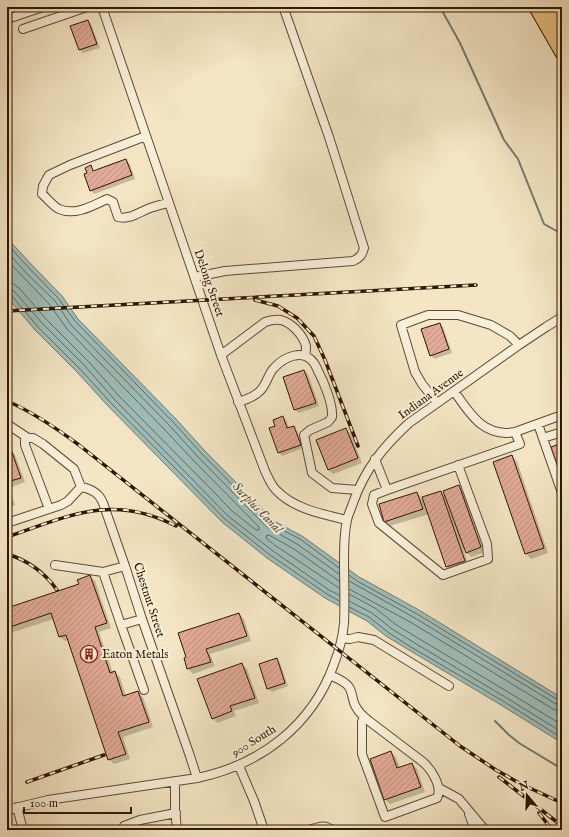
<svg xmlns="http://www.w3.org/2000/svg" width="569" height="837" viewBox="0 0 569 837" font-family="'IM FELL English',serif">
	<defs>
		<pattern id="building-hatch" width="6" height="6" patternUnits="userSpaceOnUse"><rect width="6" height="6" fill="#e2aa98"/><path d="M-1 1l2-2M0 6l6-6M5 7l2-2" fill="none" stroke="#c29281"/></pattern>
	</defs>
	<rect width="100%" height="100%" fill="#f4e6c5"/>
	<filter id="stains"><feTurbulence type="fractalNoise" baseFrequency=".005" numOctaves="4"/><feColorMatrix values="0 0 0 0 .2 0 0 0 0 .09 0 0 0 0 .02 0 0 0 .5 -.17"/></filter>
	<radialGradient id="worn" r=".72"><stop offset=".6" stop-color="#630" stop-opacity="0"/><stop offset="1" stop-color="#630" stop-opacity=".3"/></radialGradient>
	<path fill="#9ebebb" stroke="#727b70" d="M7,238L31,264L62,296L78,319L176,419L205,451L274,521L302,536L359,577L419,610L562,698V743L501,705L409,650L386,636L367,621L325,598L267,558L222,522L108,406L77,372L35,330L7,297Z"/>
	<path fill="#0003" d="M88,21L91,24L100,48L83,53L80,50L71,26Z
		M126,160L130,164L135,179L94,194L91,190L88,174L91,167L95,172Z
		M439,324L443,327L452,353L434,359L431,355Z
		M304,371L308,374L319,406L299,413L295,410L284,378Z
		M283,417L287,421L289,429L294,427L297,431L303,448L282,456L279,452L277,427Z
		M346,429L351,434L362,463L333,474L329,470Z
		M11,450L15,455L25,482L9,488L15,505L7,508V452Z
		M512,457L517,461L548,553L531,559L526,554L494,463Z
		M458,486L463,491L485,552L471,557L463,549L469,566L452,571L447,567L429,514L390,526L385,521L417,493L422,499L441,492L447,499Z
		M90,576L95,581L111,628L99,632L113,673L115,672L120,677L126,696L138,692L143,697L153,727L123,737L130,759L114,764L109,759L69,640L65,641L60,637L54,619L7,634V609L80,585Z
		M239,614L244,619L251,641L210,654L215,666L193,674L188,669L185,658Z
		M276,659L280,663L288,686L272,692L268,688Z
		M242,664L247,669L259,703L234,711L236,716L217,723L213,718Z
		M391,752L396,757L400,768L412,764L417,769L425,792L390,804L385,799Z"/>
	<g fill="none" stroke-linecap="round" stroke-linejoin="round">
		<path stroke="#666a5e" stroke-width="1" d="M7,244L28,267L58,298L75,321L173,422L202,454L271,524L300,539L339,568
			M7,251L24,271L55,301L71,325L169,425L198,457L267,527L297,544L339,574
			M7,260L50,305L67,329L165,430L194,461L259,527V530H256L232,511L213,491L119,396L88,361L46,319L19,288L14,284L7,283
			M7,289L12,290L15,292L42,323L84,365L115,400L228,516L273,551L329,590L339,595
			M7,294L12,296L38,327L80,369L111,403L225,519L270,555L327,594L339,601
			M349,575L357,581L417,614L558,700L562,701
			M339,581L294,549L269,535L266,536L267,539L276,546L339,588
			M349,581L415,618L556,704L562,706
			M349,589L412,623L553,709L558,711L562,712
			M349,594L375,608L395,624L416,637L508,692L562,725
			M349,601L372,613L392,629L413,642L505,697L562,732
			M349,607L369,617L389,633L411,647L503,701L562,738"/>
		<path stroke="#727b70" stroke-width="2" d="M440,7L460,43L504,140L518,159L544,224L562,234
			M495,721L509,735L519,743L562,769"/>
	</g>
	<path fill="url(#building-hatch)" stroke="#2f1600" d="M88,20L97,44L79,50L70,26Z
		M126,159L132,175L90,191L84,174L87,173L85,168L91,165L93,171Z
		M440,323L449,349L430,356L421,329Z
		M304,370L316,403L294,410L283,377Z
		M283,416L287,428L294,426L301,445L278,453L269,428L275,426L273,420Z
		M346,428L358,458L328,470L316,440Z
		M562,443V476H561L551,447Z
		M11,449L21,478L7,482V450Z
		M512,455L544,548L525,554L493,462Z
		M459,485L481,547L466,553L443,491Z
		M7,489L11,500L7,502Z
		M441,491L465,561L446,567L422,497Z
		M417,492L423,509L384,522L379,504Z
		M90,575L107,623L95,627L110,673L115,671L123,696L138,691L149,722L118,732L126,754L108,760L66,635L59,637L51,613L7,628V608L79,584L77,580Z
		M239,613L247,636L206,649L211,662L187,669L184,658L186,657L178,633Z
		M277,658L285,683L267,689L259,664Z
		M242,663L255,698L230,706L232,711L212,719L197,679Z
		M391,751L397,768L412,763L421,787L384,800L370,759Z"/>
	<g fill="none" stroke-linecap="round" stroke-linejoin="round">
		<defs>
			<path id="minor" d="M102,7L221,355L265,471C268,477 271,485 276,490C294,509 322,514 347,520
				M7,19L43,7
				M23,29L87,7
				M146,136L70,165L49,175L43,186L42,194C47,198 53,206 59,209C75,216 92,206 107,199L113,202L118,217C130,220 139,212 150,208C156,206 163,204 169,203
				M195,277L225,271L353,261C360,258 362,255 364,248L329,137L284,9L283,7
				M221,355L265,322C270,320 275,319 281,320C292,323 303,335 306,346C306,349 306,353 305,356
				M454,391C470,414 484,438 515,432L562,415
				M238,402C245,400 255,396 260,391C267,384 268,374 274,368C284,357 303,348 314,363C315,365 317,368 318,371C324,382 333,404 332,417L328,422L310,430L304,435L312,473L332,488L358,490
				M437,403L422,384L415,372L401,325L428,315H458L491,325L510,336L519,345
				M7,424L28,438
				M538,424L562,493
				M28,438H33L43,444L74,469L81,487L68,501L61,505L49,509L25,445V440Z
				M543,438L562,432
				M375,459L387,490L520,444L515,432
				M81,487C92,489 99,493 103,503L125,566L142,619L190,756L197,778
				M387,490L374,495L372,504L379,523L443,575L488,559L487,544L458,465
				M7,523L49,509
				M55,565L103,572L121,625L142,619
				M103,572L125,566
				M121,625L144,690
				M342,638L350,639L358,637L374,640L449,686
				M330,675C336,678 345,681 349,687C353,693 352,701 356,707C359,713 364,717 369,721L423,762C431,769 443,787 437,798L385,817L362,754V722L364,717
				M239,766L254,801L264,830
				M175,781V809L177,830
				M439,788L459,799L485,830
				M17,807L23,830
				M7,810L48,800L197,778C260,765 312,726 334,664C339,651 343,637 344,623C345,602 344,581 344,559C344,546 344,533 347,520C348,515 351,509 353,503C365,469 383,447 409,423L519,345L546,327L562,317
				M469,814L475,830
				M123,830L124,826L140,820L176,813
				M309,830C317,827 325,824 332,830"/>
			<path id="highway" d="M535,7L562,54
				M548,7L562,30"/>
		</defs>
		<use href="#minor" stroke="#604a31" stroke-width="10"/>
		<use href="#highway" stroke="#2f1600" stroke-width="14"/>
		<use href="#minor" stroke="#f8efd9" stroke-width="8"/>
		<use href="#highway" stroke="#eac382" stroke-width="12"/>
		<defs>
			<path id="rail" d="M255,300L278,306L297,318L314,336L325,360L358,446
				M7,311L476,285
				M7,401C33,412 56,428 79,445L460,746L496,770L521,784L562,803
				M7,537C69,516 112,493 176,526
				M7,554C27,560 45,573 57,590
				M499,777L562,826
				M27,782L104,755
				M539,813L552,830"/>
		</defs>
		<use href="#rail" stroke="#2f1600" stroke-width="3.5"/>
		<use href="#rail" stroke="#f8efd9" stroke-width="2" stroke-dasharray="6" stroke-linecap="butt"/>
	</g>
	<defs>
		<symbol id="building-ring" viewBox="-11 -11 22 22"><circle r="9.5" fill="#f8efd9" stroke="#8f2418" stroke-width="1.5"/><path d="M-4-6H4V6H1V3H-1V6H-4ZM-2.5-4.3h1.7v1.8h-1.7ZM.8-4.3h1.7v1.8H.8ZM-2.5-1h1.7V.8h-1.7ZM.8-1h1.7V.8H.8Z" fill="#8f2418"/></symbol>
	</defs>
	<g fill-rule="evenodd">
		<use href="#building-ring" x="79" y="644" width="20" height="20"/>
	</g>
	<g text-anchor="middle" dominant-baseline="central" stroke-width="4" stroke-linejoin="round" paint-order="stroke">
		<g font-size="12" fill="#2f1600" stroke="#f8efd9">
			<text transform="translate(209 283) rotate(71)">Delong Street</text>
			<text transform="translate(431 394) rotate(-36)">Indiana Avenue</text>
			<text transform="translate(149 600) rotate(72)">Chestnut Street</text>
			<text transform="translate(254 741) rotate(-32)">900 South</text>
		</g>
		<g font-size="12" fill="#2f1600" stroke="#f8efd9" text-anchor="start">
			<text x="102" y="654">Eaton Metals</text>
		</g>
		<g font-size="13" font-style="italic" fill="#565141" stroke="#f8efd9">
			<text transform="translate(257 508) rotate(46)">Surplus Canal</text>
		</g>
	</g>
	<rect width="569" height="837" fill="none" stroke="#f4e6c5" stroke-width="24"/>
	<rect x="8" y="8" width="553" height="821" fill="none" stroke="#2f1600" stroke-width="2"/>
	<rect x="12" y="12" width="545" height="813" fill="none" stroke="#2f1600"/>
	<g transform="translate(527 795) rotate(341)" stroke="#f8efd9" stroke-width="3" paint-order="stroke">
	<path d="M0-3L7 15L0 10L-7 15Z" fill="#2f1600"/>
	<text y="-6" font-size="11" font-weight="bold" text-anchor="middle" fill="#2f1600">N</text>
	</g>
	<path d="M24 807v6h107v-6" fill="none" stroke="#2f1600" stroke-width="2"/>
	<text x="30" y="807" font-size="12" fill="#2f1600" stroke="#f8efd9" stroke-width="3" paint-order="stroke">100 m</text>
	<rect width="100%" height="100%" filter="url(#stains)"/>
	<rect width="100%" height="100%" fill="url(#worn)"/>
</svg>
